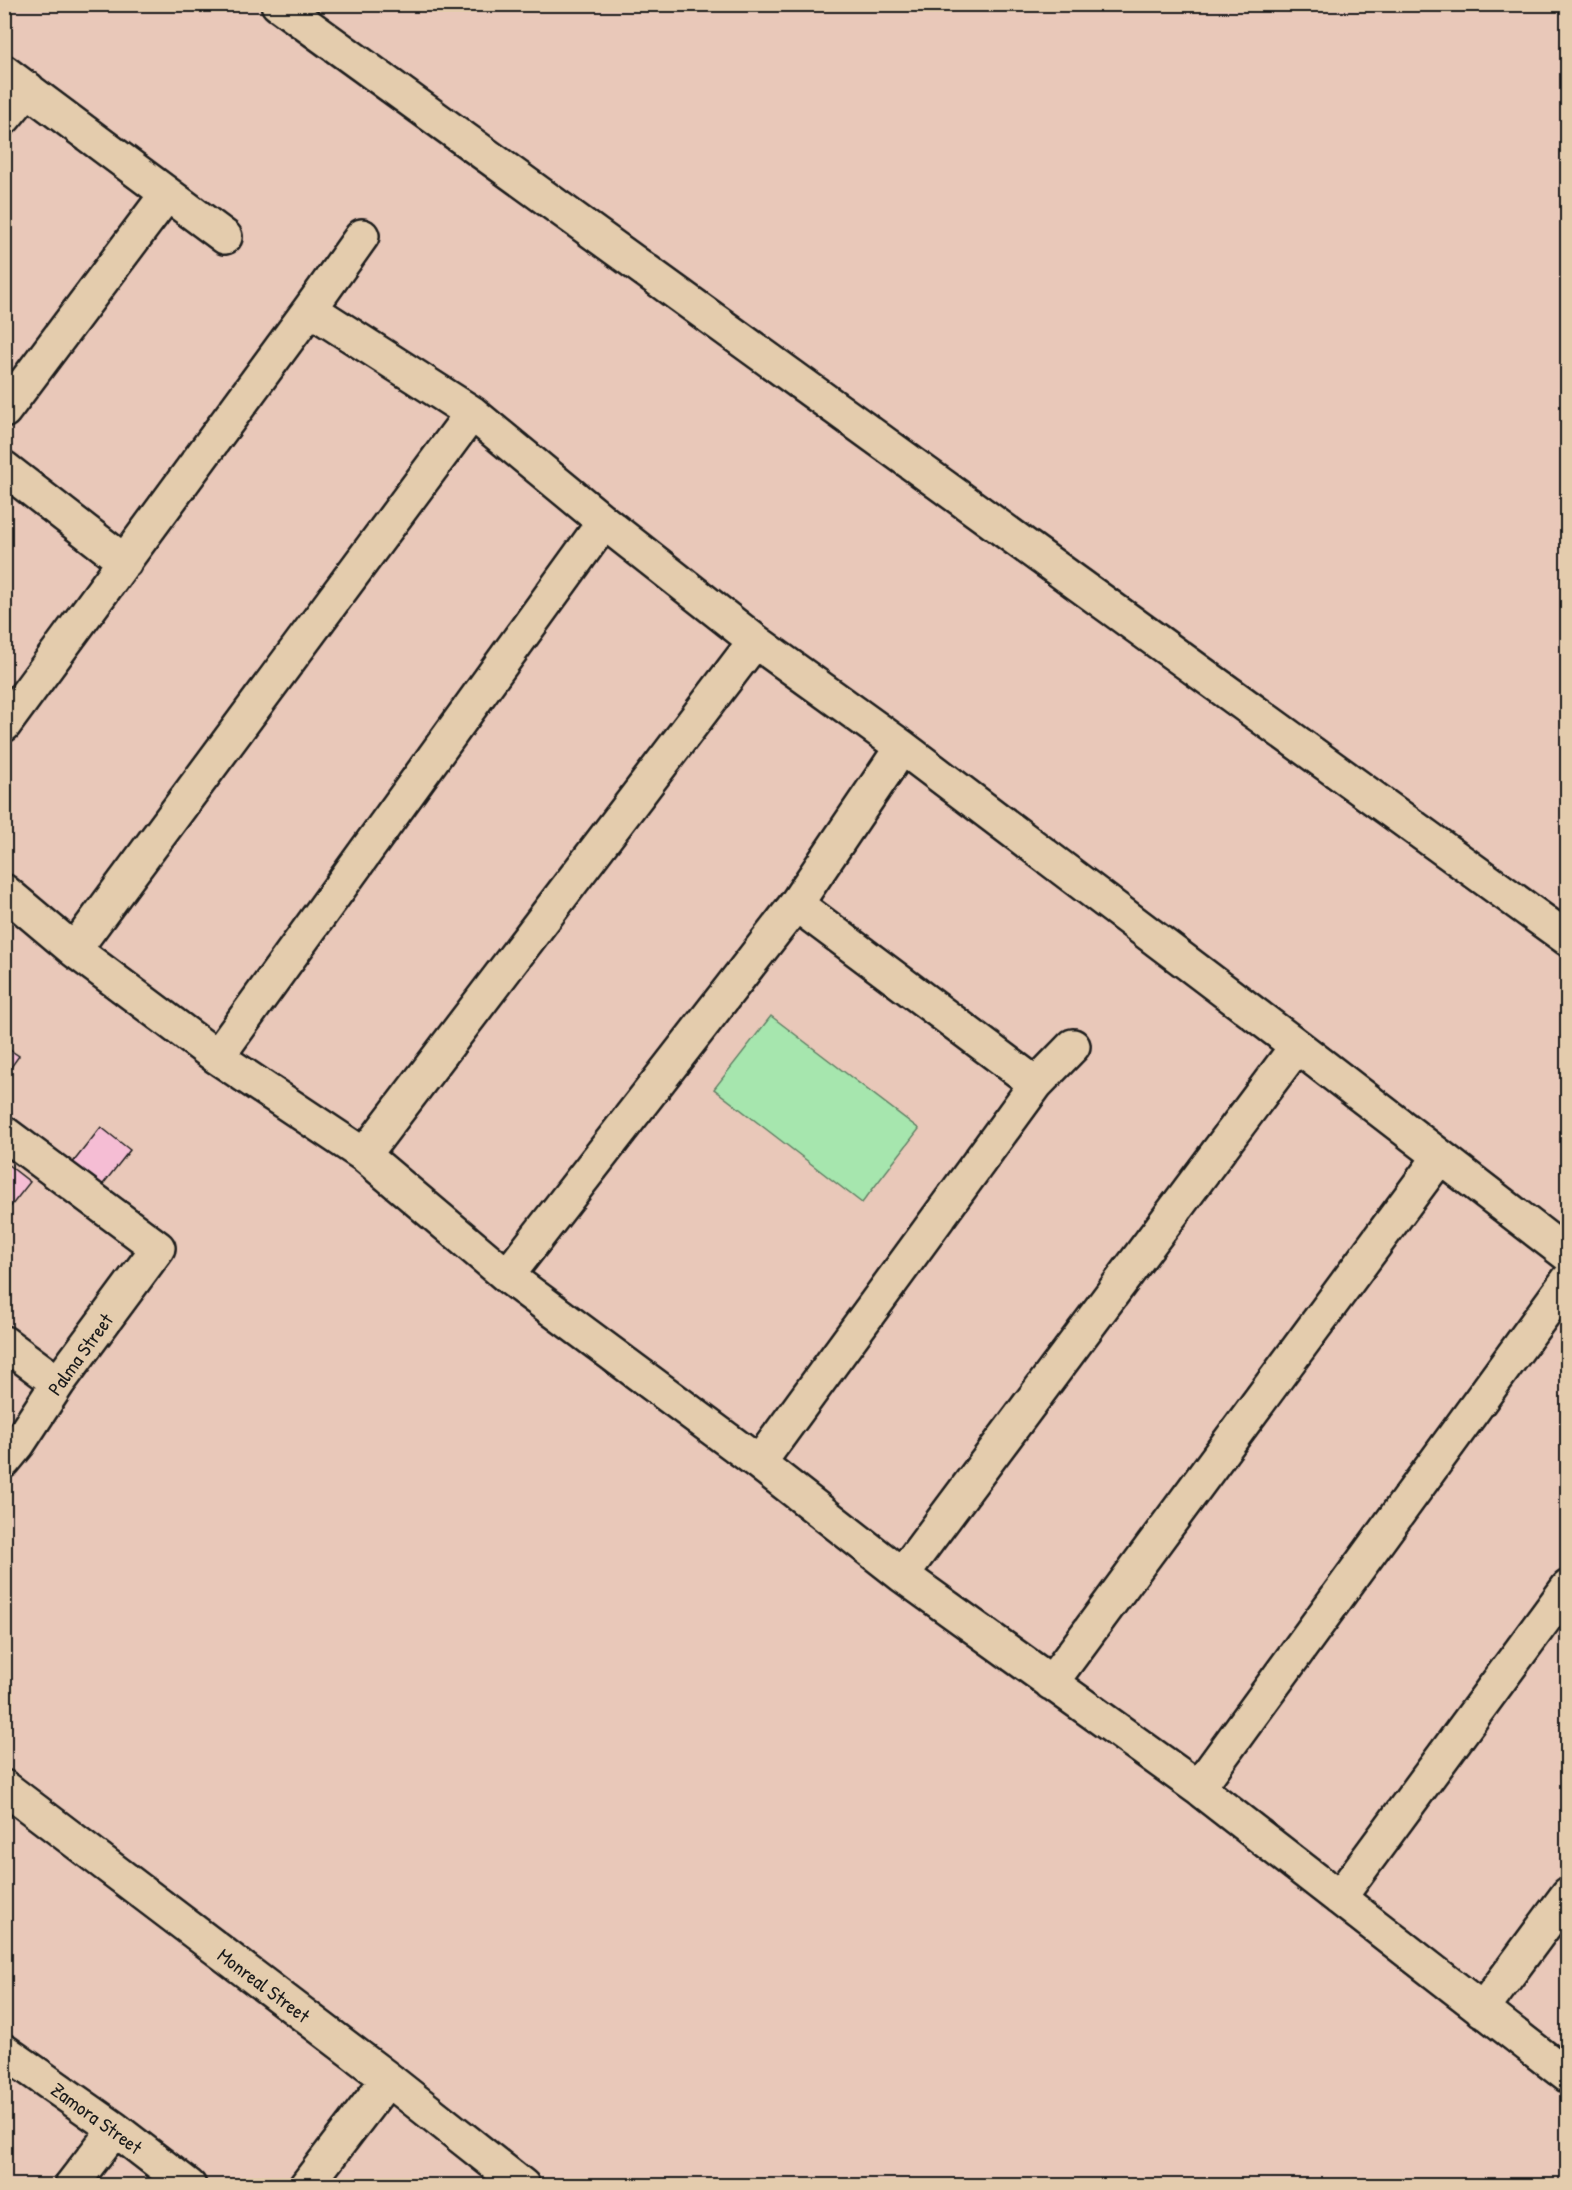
<svg xmlns="http://www.w3.org/2000/svg" width="1572" height="2190" viewBox="0 0 1572 2190" font-family="'Patrick Hand',sans-serif">
	<rect width="100%" height="100%" fill="#e9c8b9"/>
	<filter id="ink" filterUnits="userSpaceOnUse"><feTurbulence type="fractalNoise" baseFrequency=".0167" numOctaves="2"/><feDisplacementMap in="SourceGraphic" scale="12" xChannelSelector="R" yChannelSelector="G"/><feConvolveMatrix kernelMatrix="1 2 1 2 8 2 1 2 1" color-interpolation-filters="sRGB"/></filter>
	<g filter="url(#ink)">
		<path fill="#a6e6ae" stroke="#618165" stroke-width="1.5" d="M771,1016L919,1129L862,1203L714,1089Z"/>
		<path fill="#f5bdd4" stroke="#1c1c1c" stroke-width="1.5" d="M4,1046L19,1056L4,1077Z
			M101,1127L130,1150L100,1188L71,1165Z
			M7,1164L30,1182L4,1215V1167Z"/>
		<g fill="none" stroke-linecap="round" stroke-linejoin="round">
			<defs>
				<path id="minor" d="M278,4L1568,939
					M4,72L225,237
					M4,118L28,89
					M310,309L472,413L604,522L755,641L902,747L1297,1046L1568,1255
					M4,411L167,194
					M4,468L125,562
					M4,725L310,309L362,236
					M4,891L74,950L217,1057L364,1155L507,1276L759,1463L902,1575L1198,1788L1568,2076
					M796,904L1036,1084
					M74,950L472,413
					M217,1057L604,522
					M4,1133L158,1248L58,1383L18,1444L4,1461
					M364,1155L755,641
					M507,1276L796,904L902,747
					M4,1343L58,1383
					M759,1463L1036,1084L1073,1046
					M902,1575L1297,1046
					M1051,1683L1439,1158
					M4,1787L388,2079L523,2186
					M1198,1788L1568,1280
					M1339,1898L1568,1587
					M1482,2010L1568,1894
					M4,2051L115,2129L189,2186
					M71,2186L115,2129
					M306,2186L388,2079"/>
			</defs>
			<use href="#minor" stroke="#1c1c1c" stroke-width="38"/>
			<use href="#minor" stroke="#e4ccad" stroke-width="33"/>
		</g>
	</g>
	<g text-anchor="middle" dominant-baseline="central" stroke-width="5" stroke-linejoin="round" paint-order="stroke">
		<g font-size="20" fill="#1c1c1c" stroke="#e4ccad">
			<text transform="translate(80 1354) rotate(-54)">Palma Street</text>
			<text transform="translate(264 1985) rotate(37)">Monreal Street</text>
			<text transform="translate(97 2118) rotate(36)">Zamora Street</text>
		</g>
	</g>
	<rect width="1572" height="2190" fill="none" stroke="#e4ccad" stroke-width="24"/>
	<rect x="12" y="12" width="1548" height="2166" fill="none" stroke="#1c1c1c" stroke-width="2" filter="url(#ink)"/>
</svg>
